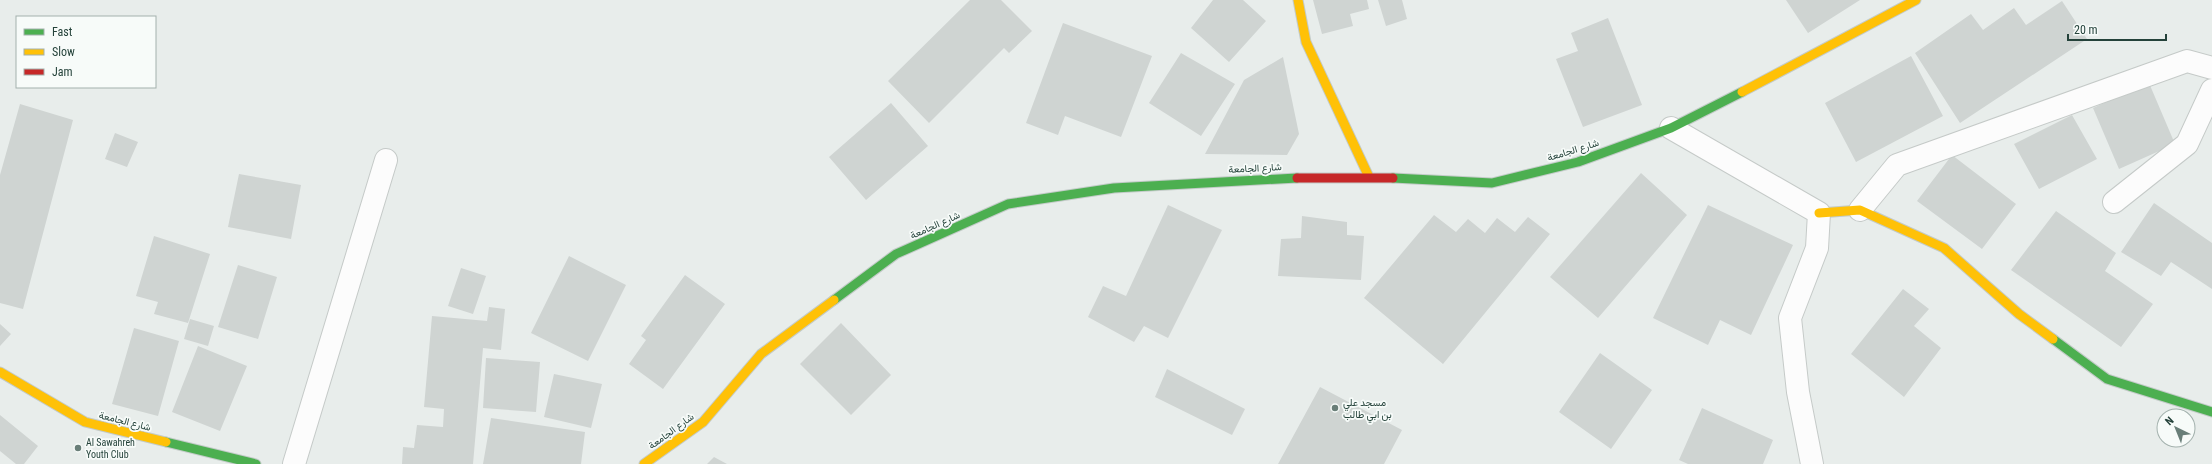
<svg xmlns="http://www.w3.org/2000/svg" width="2212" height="464" viewBox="0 0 2212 464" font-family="'Roboto Condensed',Vazirmatn,sans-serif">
	<rect width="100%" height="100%" fill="#e8edeb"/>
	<path fill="#cfd4d2" d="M970,0H1001L1032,31L1009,53L1004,48L929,123L888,81Z
		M1213,0H1243L1266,21L1229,62L1191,28Z
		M1313,0H1367L1369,9L1350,14L1353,26L1322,34Z
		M1378,0H1402L1407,19L1386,26Z
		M1786,0H1860L1808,33Z
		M2062,1L2087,39L1960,123L1915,53L1971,14L1983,30L2014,8L2026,25Z
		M1608,18L1642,105L1583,127L1556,59L1578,51L1571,33Z
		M1063,23L1152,56L1121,137L1065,116L1058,135L1026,123Z
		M1181,53L1235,84L1201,136L1149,103Z
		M1911,56L1943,116L1856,162L1825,103Z
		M1283,57L1299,134L1287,155L1205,154L1244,80Z
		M2149,83L2175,144L2119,169L2093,108Z
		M891,103L928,146L866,200L829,157Z
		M20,104L73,120L23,309L0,303V175Z
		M2072,115L2097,159L2039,189L2014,144Z
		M115,133L138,142L127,167L105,159Z
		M1952,155L2016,204L1982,249L1917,201Z
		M1641,173L1687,215L1598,318L1550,277Z
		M239,174L301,185L291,239L228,227Z
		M2154,203L2212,243V289L2171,262L2161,276L2121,252Z
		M1168,205L1222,230L1168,338L1144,326L1134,342L1088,317L1103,286L1126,296Z
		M1708,205L1793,245L1751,335L1720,320L1708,345L1653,318Z
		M2056,211L2116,253L2105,271L2153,304L2121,347L2011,270Z
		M1434,215L1456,232L1468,219L1485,233L1497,218L1515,232L1528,217L1550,234L1443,364L1364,298Z
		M1302,216L1347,222V235L1364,236L1361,280L1278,276L1281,239L1301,238Z
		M154,236L210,254L188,323L154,314L158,302L136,296Z
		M569,256L626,285L588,361L531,333Z
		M238,265L277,277L258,339L218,327Z
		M461,268L486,276L473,314L448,306Z
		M685,275L725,304L663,389L629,364L646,340L641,336Z
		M1903,289L1929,309L1914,326L1941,348L1904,397L1851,354Z
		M489,307L505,309L501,350L483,348L473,464H402L403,447L414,448L417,425L443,427L444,409L424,407L432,316L487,321Z
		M190,319L214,326L208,346L184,339Z
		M841,323L891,375L851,415L800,364Z
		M0,324L11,334L0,346Z
		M134,328L179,341L158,416L112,404Z
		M198,346L247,366L220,431L172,412Z
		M1600,353L1652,390L1611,449L1559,412Z
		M486,358L540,362L536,412L483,408Z
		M1167,369L1245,409L1232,435L1155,397Z
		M554,374L602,384L591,428L544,417Z
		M1320,387L1402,430L1384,464H1278Z
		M1702,408L1773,440L1763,464H1688L1679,460Z
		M0,415L38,446L24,464H16L0,451Z
		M491,418L585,432L581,464H483Z
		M714,457L727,464H707Z"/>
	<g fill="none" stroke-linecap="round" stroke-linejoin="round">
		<defs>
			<path id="street" d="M1671,128L1819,213L1817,248L1790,318L1798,392L1812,464
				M2114,202L2187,144L2212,90
				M1860,210L1897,165L2187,61L2212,68
				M294,464L386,160"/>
			<path id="fast" d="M1393,178L1492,183L1578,162L1671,128L1742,92
				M834,300L896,254L1008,204L1114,188L1297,178
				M2053,339L2107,379L2212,412
				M166,442L256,464"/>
			<path id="slow" d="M1298,0L1306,42L1369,177
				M1742,92L1916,0
				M1819,213L1860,210L1944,248L2019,314L2053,339
				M0,372L85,422L166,442
				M644,464L703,422L761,354L834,300"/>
			<path id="jam" d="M1297,178H1393"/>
		</defs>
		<use href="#street" stroke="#c5cac8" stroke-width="24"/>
		<use href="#fast" stroke="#c3cbc8" stroke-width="11"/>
		<use href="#slow" stroke="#c3cbc8" stroke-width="11"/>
		<use href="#jam" stroke="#c3cbc8" stroke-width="11"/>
		<use href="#street" stroke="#fcfcfc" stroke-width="22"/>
		<use href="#fast" stroke="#4caf50" stroke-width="9"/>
		<use href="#slow" stroke="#ffc107" stroke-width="9"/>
		<use href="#jam" stroke="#c62828" stroke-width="9"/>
	</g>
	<g fill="#697e78" stroke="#f7fbf9" stroke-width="1.5">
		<circle cx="1335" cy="408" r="4"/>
		<circle cx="78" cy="448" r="4"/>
	</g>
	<g text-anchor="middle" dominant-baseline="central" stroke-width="3.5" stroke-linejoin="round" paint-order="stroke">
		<g font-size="10" fill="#24423a" stroke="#f7fbf9">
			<text transform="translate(1573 150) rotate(-17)">شارع الجامعة</text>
			<text transform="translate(1255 168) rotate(-3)">شارع الجامعة</text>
			<text transform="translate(935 225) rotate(-24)">شارع الجامعة</text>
			<text transform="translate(125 421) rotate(14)">شارع الجامعة</text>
			<text transform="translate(671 431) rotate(-36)">شارع الجامعة</text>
		</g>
		<g font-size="10" fill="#24423a" stroke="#f7fbf9" text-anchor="start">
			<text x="1343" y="402">مسجد علي<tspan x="1343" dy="12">بن ابي طالب</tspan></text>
			<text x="86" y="442">Al Sawahreh<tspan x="86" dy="12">Youth Club</tspan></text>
		</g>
	</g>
	<rect x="16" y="16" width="140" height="72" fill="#f7fbf9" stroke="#a3b1ad"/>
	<rect x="24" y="29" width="20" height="6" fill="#4caf50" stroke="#a3b1ad"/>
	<text x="52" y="36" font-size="12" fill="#24423a">Fast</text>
	<rect x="24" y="49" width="20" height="6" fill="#ffc107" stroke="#a3b1ad"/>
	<text x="52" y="56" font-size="12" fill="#24423a">Slow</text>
	<rect x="24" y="69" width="20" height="6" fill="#c62828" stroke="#a3b1ad"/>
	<text x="52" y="76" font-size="12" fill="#24423a">Jam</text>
	<g transform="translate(2176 428) rotate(317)"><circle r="19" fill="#f7fbf9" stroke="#a3b1ad"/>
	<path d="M0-3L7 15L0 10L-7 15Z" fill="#697e78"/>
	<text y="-6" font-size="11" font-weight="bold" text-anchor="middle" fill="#24423a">N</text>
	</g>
	<path d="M2068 34v6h98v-6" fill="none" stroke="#24423a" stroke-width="2"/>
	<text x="2074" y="34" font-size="12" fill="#24423a" stroke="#f7fbf9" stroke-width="3" paint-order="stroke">20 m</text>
</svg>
